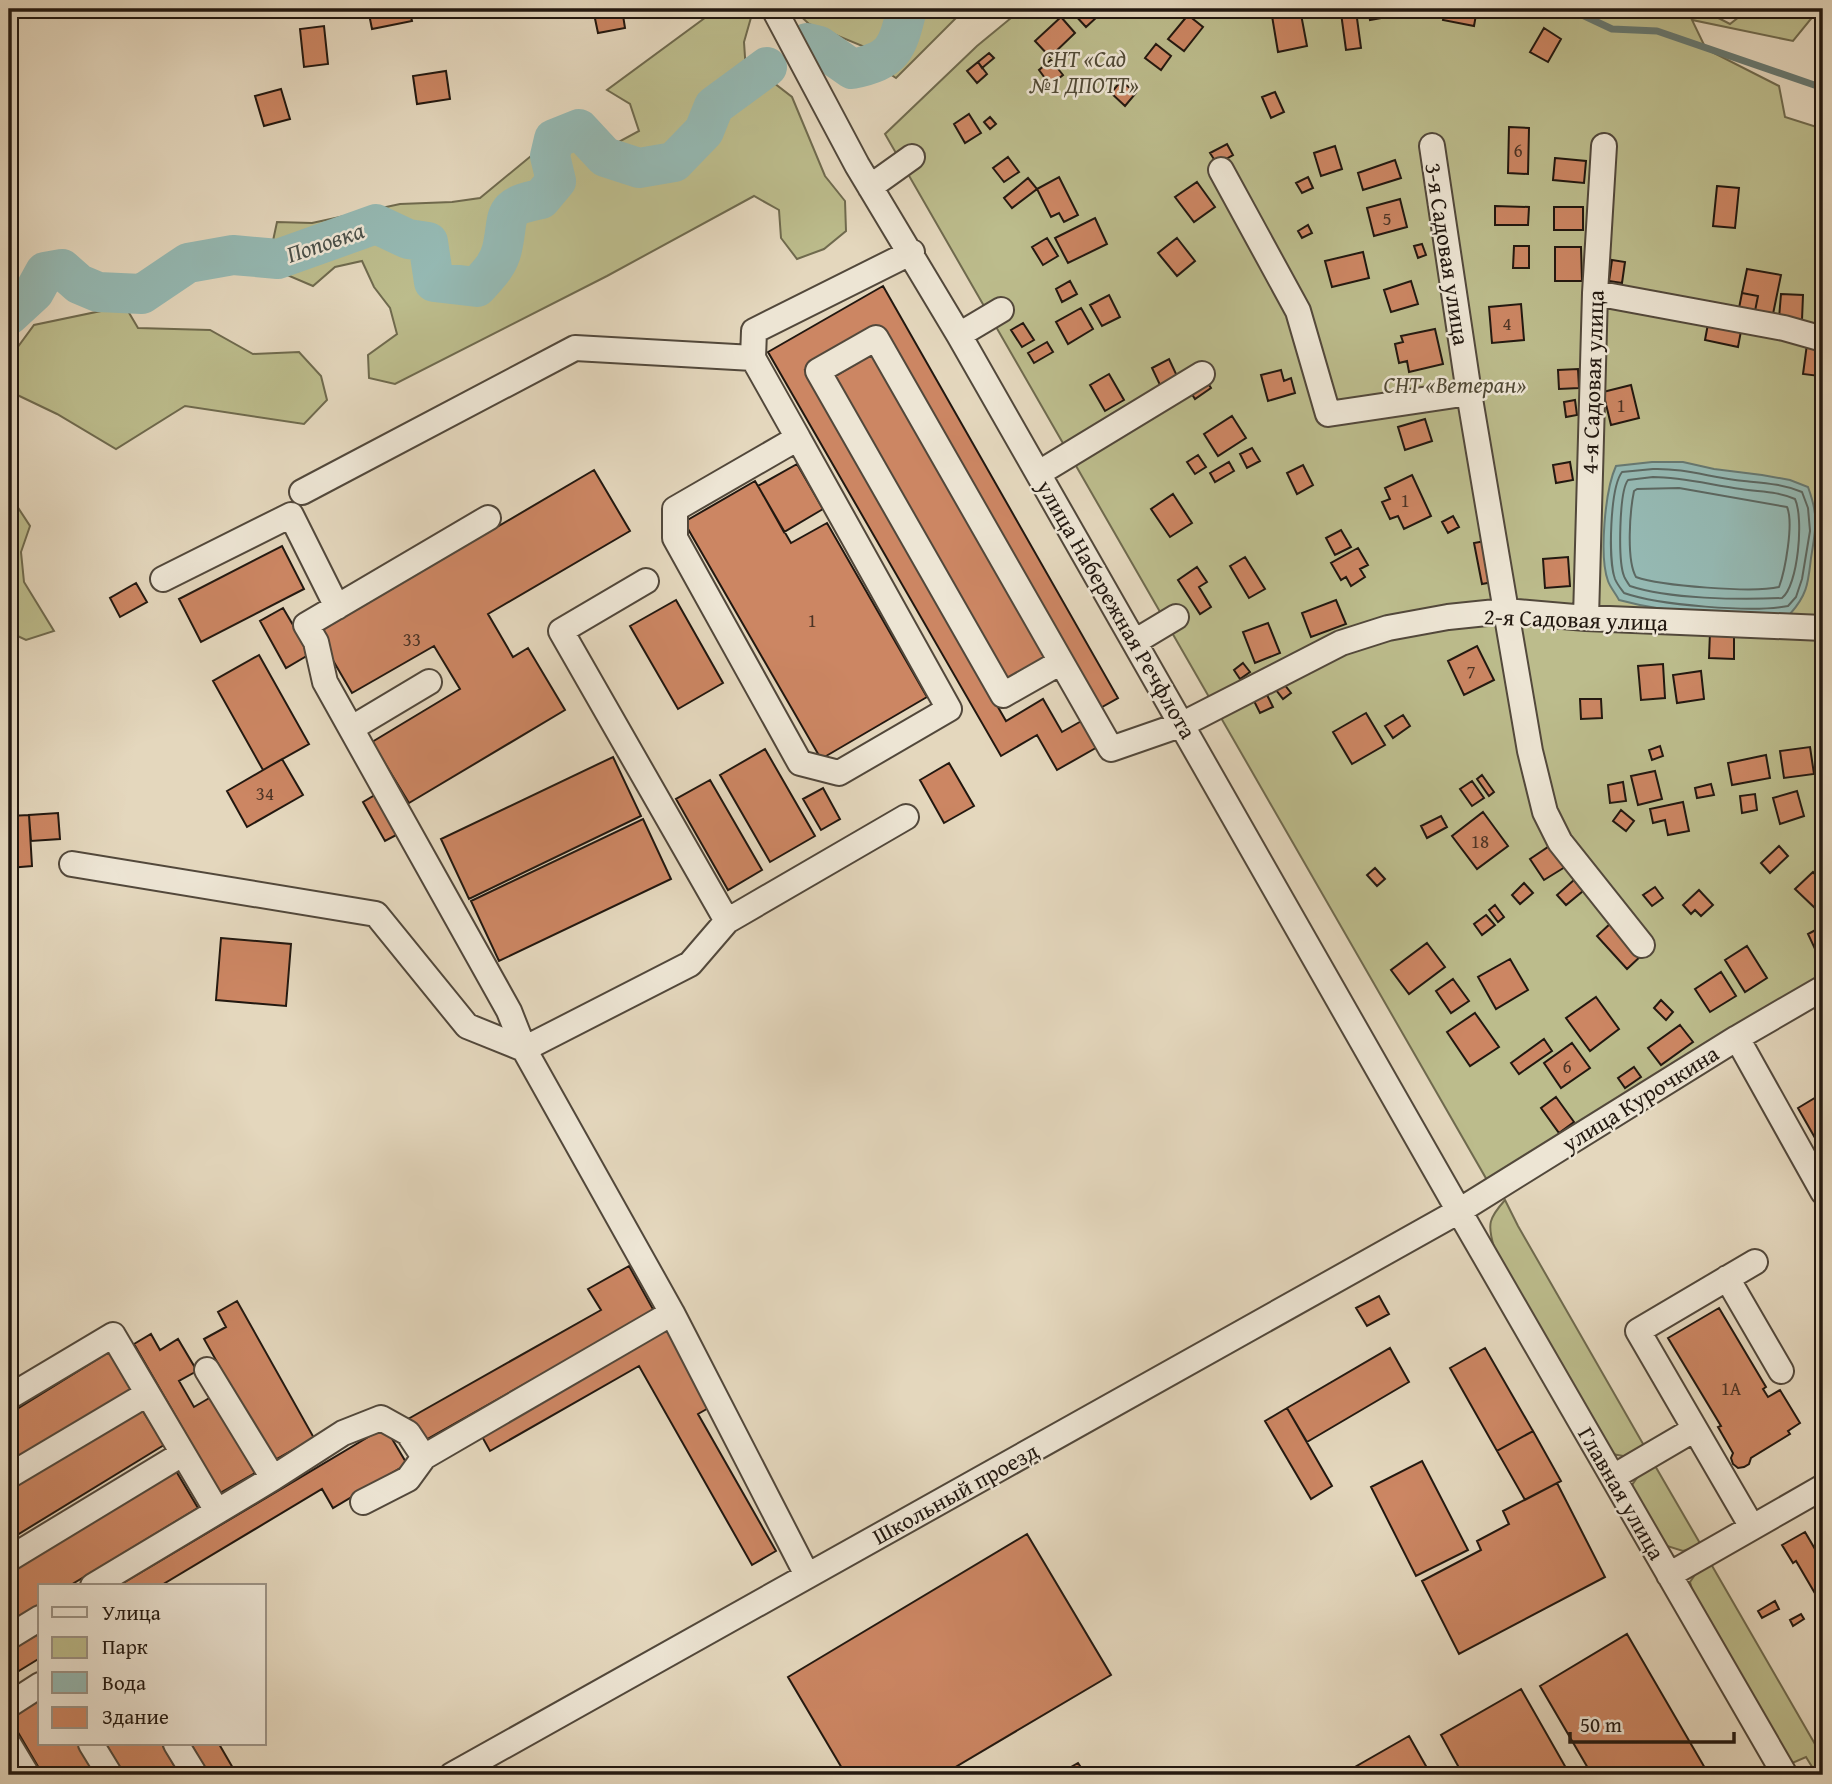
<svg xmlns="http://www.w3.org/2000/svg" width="1832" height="1784" viewBox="0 0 1832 1784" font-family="'Gentium Book Plus',serif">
	<rect width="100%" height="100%" fill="#e4d7bd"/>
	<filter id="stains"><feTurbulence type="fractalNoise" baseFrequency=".00286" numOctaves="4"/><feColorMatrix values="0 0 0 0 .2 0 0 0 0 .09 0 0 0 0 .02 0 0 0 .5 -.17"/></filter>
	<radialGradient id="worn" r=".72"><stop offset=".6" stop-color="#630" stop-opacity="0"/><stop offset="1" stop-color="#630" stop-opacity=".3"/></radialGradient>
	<path fill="#bcbc8c" stroke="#6f6a4e" stroke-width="2" d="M717,9H740L752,14L744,42L746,72L770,80L792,97L825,176L845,201L846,231L824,249L797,259L781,238L779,210L754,196L607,276L395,384L369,378L368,355L397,334L390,308L374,287L362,261L335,267L313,286L287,275L271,250L277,222L312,223L400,204L452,202L480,198L548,142L588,140L615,144L639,131L630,104L607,90Z
		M793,9H965L896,78L878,66L865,47L809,24Z
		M1022,9H1544L1569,13L1579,9H1701L1730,24L1749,9H1819L1793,41L1692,20L1706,49L1779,86L1785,117L1823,129V976L1487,1180L885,134L977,46Z
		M125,306L138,328L210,330L253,354L299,352L321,376L327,400L304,424L185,406L116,449L57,414L9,391V359L34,325Z
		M9,500L15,503L30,526L21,552L24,582L54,631L26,640L9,632Z
		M1505,1200L1518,1226L1646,1449L1629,1457L1612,1454L1494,1247C1487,1224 1489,1218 1505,1200Z
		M1654,1464L1701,1545L1683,1551L1667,1546L1635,1494L1632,1485L1641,1472Z
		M1711,1564L1823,1758V1775H1817L1806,1757L1790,1764L1693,1594L1690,1582L1697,1572Z"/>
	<path fill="#95b9b3" stroke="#677972" stroke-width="2" d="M1652,462H1683L1714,469L1762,475L1790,480L1808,487C1819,517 1816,527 1811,558C1808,582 1808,594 1790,614C1734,616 1674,615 1619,600C1616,594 1610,587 1608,581C1599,556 1605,490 1616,466Z"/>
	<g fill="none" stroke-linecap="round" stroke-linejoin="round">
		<path stroke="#5c6862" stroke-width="2" d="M1653,469C1685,468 1712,478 1744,481C1764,483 1783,484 1802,492L1808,508L1810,531L1802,579L1796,597L1788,606C1752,613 1658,605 1624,593C1621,589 1617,584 1615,579C1608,560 1610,488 1622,472Z
			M1653,477C1683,477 1711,485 1741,489C1759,492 1777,491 1795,499C1804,518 1798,586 1782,598C1740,600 1668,599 1630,586C1629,585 1624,577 1624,576C1618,561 1619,492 1628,480Z
			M1679,488L1787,507C1794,523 1785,571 1779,587C1753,593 1661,586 1636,577C1626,560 1630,510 1634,491L1637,489Z"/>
		<path stroke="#677972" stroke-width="7" d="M1575,9L1578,13L1612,29L1657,31L1823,88"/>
		<path stroke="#95b9b3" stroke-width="40" d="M807,43L819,46L852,69C895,60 897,48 907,9
			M9,315L34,292L45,272L62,269L79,284L98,292L142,294L188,263L233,255L278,259L376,224L408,239L428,242L434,282L477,287C488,275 499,264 502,249C510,215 499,207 541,199L556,181L550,156L554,139L579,129L605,157L639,168L674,162L704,131L714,106L767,67"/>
	</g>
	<path fill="#cc8663" stroke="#221810" stroke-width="2" d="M368,9H409L412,21L372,29Z
		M593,9H622L625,28L598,33Z
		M1080,9H1090L1097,17L1086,27L1074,14Z
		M1278,9H1300L1307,46L1278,52L1271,10Z
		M1368,9H1385L1387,17L1370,20Z
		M1445,9H1477L1474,26L1443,20Z
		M1356,11L1361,48L1346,50L1341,13Z
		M1188,15L1203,27L1184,51L1168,39Z
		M1061,17L1075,33L1050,57L1035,41Z
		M324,26L328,64L304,67L300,29Z
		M1544,28L1561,39L1548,62L1530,52Z
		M1156,44L1171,56L1161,70L1145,58Z
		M989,53L994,58L982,68L978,62Z
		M1051,60L1063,75L1050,85L1039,70Z
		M978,62L987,74L977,83L967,71Z
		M446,71L450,99L417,104L413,76Z
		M1121,81L1136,93L1125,106L1111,93Z
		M281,89L290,119L264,126L255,96Z
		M1275,92L1284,112L1271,118L1262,97Z
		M969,114L981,133L965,143L954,124Z
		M990,117L996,124L990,129L984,122Z
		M1509,127L1529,128L1528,174L1508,173Z
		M1227,144L1233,155L1217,164L1210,153Z
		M1335,146L1342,169L1321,176L1314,153Z
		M1008,157L1019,172L1004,182L993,168Z
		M1555,158L1586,161L1584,183L1553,180Z
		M1395,160L1401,178L1363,190L1358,173Z
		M1059,177L1078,215L1064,222L1059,213L1051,217L1037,189Z
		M1308,177L1313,188L1302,193L1296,183Z
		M1028,178L1037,189L1012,208L1004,198Z
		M1197,182L1215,207L1194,222L1175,197Z
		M1717,186L1739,188L1735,228L1713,226Z
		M1400,199L1407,227L1374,236L1367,208Z
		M1495,206L1529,207L1528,225H1495Z
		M1554,207H1583V230H1554Z
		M1095,218L1107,244L1068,263L1055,238Z
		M1308,225L1312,233L1302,238L1298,231Z
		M1047,238L1058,256L1043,265L1032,247Z
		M1177,238L1195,261L1177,276L1158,253Z
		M1422,244L1426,255L1418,258L1414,246Z
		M1514,246H1529V268H1513Z
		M1555,247H1581L1582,281H1555Z
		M1363,252L1369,278L1332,287L1325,261Z
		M1612,260L1625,262L1622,283L1609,281Z
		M1747,269L1781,275L1773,314L1755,311L1758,296L1742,293Z
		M1070,281L1077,294L1062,302L1056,289Z
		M1411,281L1418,304L1391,312L1384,290Z
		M883,286L1118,698L1095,711L877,329L805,370L1006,721L1043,699L1062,732L1085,719L1101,745L1057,770L1037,735L1001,756L768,352Z
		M1742,293L1758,296L1755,311L1739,308Z
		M1781,294L1803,295L1802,320L1779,318Z
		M1109,295L1120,317L1102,326L1090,305Z
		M1521,304L1524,340L1492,343L1489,307Z
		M1081,308L1093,329L1068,344L1056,322Z
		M1023,323L1034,340L1022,347L1011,330Z
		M1708,324L1741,331L1738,347L1705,340Z
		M1435,329L1443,364L1409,372L1407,361L1399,363L1395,344L1403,342L1401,336Z
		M1047,342L1053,352L1034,363L1028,353Z
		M1807,344L1823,346L1819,376L1803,374Z
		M873,354L1047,656L1006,679L832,378Z
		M1169,359L1177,376L1160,385L1152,368Z
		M1578,369L1579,388L1559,389L1558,370Z
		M1281,370L1284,381L1291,378L1295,393L1268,401L1261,375Z
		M1109,374L1124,400L1105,411L1090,385Z
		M1206,380L1211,388L1195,399L1190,391Z
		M1631,385L1639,418L1611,425L1603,392Z
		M1575,400L1577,415L1566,417L1564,402Z
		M1232,416L1246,438L1218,456L1204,434Z
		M1425,419L1432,441L1405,450L1398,427Z
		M1252,448L1260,461L1247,468L1240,454Z
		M1198,455L1206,467L1195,474L1187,462Z
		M1229,462L1234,471L1215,482L1210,473Z
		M1570,462L1573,480L1556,483L1553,465Z
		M797,464L823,509L784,532L758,486Z
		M1303,465L1313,485L1297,494L1287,473Z
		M594,470L630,531L488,614L513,657L528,648L565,710L409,803L372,742L460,689L434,646L352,693L317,633Z
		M1412,475L1431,516L1404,529L1398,516L1390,519L1382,502L1390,499L1385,488Z
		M755,481L791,543L827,523L927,697L821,759L684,522Z
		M1173,494L1192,523L1170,537L1151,509Z
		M1453,516L1459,527L1448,533L1442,522Z
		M1341,530L1351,547L1335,555L1326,538Z
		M1491,540L1498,581L1482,584L1474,543Z
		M282,546L304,589L201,642L179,599Z
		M1358,548L1368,565L1360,569L1365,577L1351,586L1346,577L1341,580L1331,563Z
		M1245,557L1265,589L1249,598L1230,566Z
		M1568,557L1570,586L1545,588L1543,559Z
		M1197,567L1207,582L1199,587L1211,607L1200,614L1178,580Z
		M136,583L147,602L120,617L110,598Z
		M676,600L723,683L678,709L630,626Z
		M1336,600L1346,624L1311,637L1302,613Z
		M283,608L310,654L286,668L260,621Z
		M1268,623L1280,653L1255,663L1243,632Z
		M1710,632L1734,633V659L1709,658Z
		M1477,646L1494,680L1464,695L1448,661Z
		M259,655L309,744L263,770L213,681Z
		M1243,663L1250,672L1240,679L1234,670Z
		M1663,664L1665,698L1641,700L1638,666Z
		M1701,671L1704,699L1677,703L1673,675Z
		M1284,684L1291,693L1283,699L1276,690Z
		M1267,695L1273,707L1260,713L1254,701Z
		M1580,699H1601L1602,718L1581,719Z
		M1366,713L1385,745L1352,764L1333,732Z
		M1403,715L1410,726L1393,738L1385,726Z
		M1660,746L1663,756L1652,760L1649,750Z
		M1810,747L1814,774L1784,778L1780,751Z
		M765,749L815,836L770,862L720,775Z
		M1766,755L1770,778L1732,785L1728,763Z
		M613,757L641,816L469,899L441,839Z
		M282,759L303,795L247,827L227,791Z
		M949,763L974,806L944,823L920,780Z
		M1655,771L1662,799L1638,805L1631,776Z
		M1482,775L1494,792L1489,796L1477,779Z
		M710,780L762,870L728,890L676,799Z
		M1472,781L1484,798L1472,806L1460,789Z
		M1623,782L1626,801L1610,803L1608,785Z
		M1711,784L1714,795L1697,798L1695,788Z
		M823,788L840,819L821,830L803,799Z
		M1797,791L1804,816L1780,824L1773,798Z
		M380,792L402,832L385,841L363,802Z
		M1755,794L1757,810L1742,813L1740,796Z
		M1683,802L1689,831L1668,835L1665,820L1653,823L1650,809Z
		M1621,810L1634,821L1626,831L1613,821Z
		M1483,812L1508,846L1477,869L1452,836Z
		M58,813L60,839L31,841L29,815Z
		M29,815L32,866L9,868V816Z
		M1441,816L1447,827L1427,838L1421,826Z
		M643,819L671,879L499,961L471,901Z
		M1551,845L1565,867L1544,880L1530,859Z
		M1779,846L1788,856L1770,873L1761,863Z
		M1375,868L1385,879L1377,886L1367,875Z
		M1813,872L1823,883V902L1816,909L1795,889Z
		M1574,880L1583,891L1566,905L1557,895Z
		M1524,883L1533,893L1520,904L1512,895Z
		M1655,887L1663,898L1652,906L1643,895Z
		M1699,890L1713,905L1701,916L1695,910L1691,914L1683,905Z
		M1495,905L1504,917L1498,922L1489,910Z
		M1486,915L1495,925L1482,935L1474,924Z
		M1612,922L1643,954L1627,969L1597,936Z
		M1823,926V945L1815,949L1808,934Z
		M221,938L291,944L286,1006L216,1000Z
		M1427,943L1445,967L1409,994L1391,970Z
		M1747,946L1767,978L1745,992L1725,960Z
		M1510,959L1528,990L1496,1009L1478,977Z
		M1721,972L1736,996L1710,1012L1695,989Z
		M1453,979L1469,1001L1451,1013L1436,991Z
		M1596,997L1619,1029L1590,1051L1566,1018Z
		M1661,1000L1673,1012L1666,1020L1654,1008Z
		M1475,1013L1499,1047L1470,1066L1447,1032Z
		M1680,1025L1693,1042L1661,1065L1648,1048Z
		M1544,1039L1552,1051L1519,1074L1511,1063Z
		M1572,1043L1590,1068L1561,1088L1544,1063Z
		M1634,1067L1641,1077L1625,1088L1618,1078Z
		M1823,1093V1152L1798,1108Z
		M1556,1097L1574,1122L1559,1133L1541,1108Z
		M629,1266L654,1311L422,1442L408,1419L601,1310L588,1289Z
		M1379,1296L1389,1314L1367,1326L1356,1308Z
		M237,1301L314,1438L273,1461L204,1339L226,1327L218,1312Z
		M1719,1308L1766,1387L1763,1389L1768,1397L1780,1390L1800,1423L1788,1431L1790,1434L1751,1458L1749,1464L1744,1467L1738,1468L1733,1464L1731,1458L1733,1453L1718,1427L1721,1426L1668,1338Z
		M666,1326L712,1406L698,1414L776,1551L752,1565L639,1366L490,1451L480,1433Z
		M151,1334L160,1350L178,1339L197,1371L179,1381L194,1407L211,1397L255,1473L220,1493L134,1344Z
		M1390,1348L1409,1382L1307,1442L1287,1408Z
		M1485,1348L1533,1431L1497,1451L1450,1368Z
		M109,1352L132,1389L9,1464V1414Z
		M141,1408L164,1445L9,1540V1489Z
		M1287,1408L1332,1486L1311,1499L1265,1421Z
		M385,1427L407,1464L333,1508L322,1489L160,1586H118Z
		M1533,1431L1561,1481L1525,1500L1497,1451Z
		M1422,1461L1468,1550L1416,1576L1371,1487Z
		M176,1471L198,1508L69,1586H40V1604L9,1623V1573Z
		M1557,1483L1605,1577L1459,1654L1422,1581L1481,1550L1477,1541L1509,1524L1503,1511Z
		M1805,1532L1815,1549L1823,1544V1607L1796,1561L1793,1563L1782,1545Z
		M1027,1534L1111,1675L942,1775H846L788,1677Z
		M1775,1601L1779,1609L1762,1618L1758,1611Z
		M1801,1614L1804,1619L1793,1626L1790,1620Z
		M40,1633V1658L9,1677V1651Z
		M1627,1634L1709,1775H1592L1540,1686Z
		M1822,1657L1823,1659V1673L1816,1661Z
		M1521,1689L1570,1775H1463L1441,1735Z
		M40,1694V1744H80L99,1775H43L9,1717V1713Z
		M1409,1736L1431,1775H1341Z
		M106,1744H162L175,1767L160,1775H124Z
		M191,1744H219L237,1775H209Z
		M1078,1763L1086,1775H1057Z"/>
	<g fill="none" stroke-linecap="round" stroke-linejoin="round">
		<defs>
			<path id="minor" d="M774,9L857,165L959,335L1459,1211L1785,1775
				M1432,146L1469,393L1506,611L1530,751L1545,812L1560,842L1642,945
				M1221,170L1298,311L1328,414L1469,393
				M870,187L912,157
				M1595,293L1784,328L1823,339
				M959,335L1001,310
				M798,438L949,709L839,773L800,763L675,538V509L798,438L753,358L754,331L912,252
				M1039,473L1202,374
				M302,492L575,348L753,358
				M488,518L306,625L316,642L325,682L509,1011L524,1049L690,964L727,921L906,817
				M163,579L291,515L337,607
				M646,581L561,631L727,921
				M1586,618L1595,293L1604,146
				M1136,641L1176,617
				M1061,662L1003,695L818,371L876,338L1111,749L1183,724L1341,643L1388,628L1448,617L1506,611L1586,618L1823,628
				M352,728L429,682
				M72,864L376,914L467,1026L524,1049L672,1313L424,1457
				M1737,1038L1823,1192
				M1727,1278L1781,1371
				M672,1313L807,1575
				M207,1370L273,1478
				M9,1397L113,1335L217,1511
				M9,1476L147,1394
				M1613,1477L1695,1429
				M1752,1527L1638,1331L1755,1262
				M9,1559L182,1454
				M1669,1575L1823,1487
				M93,1586L273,1478L343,1433L381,1418L408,1433L424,1457L408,1479L363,1502
				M9,1637L40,1618
				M9,1705L40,1685
				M91,1744L110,1775
				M176,1744L195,1775
				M9,1745L27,1775
				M452,1775L1459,1211L1737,1038L1823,988"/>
		</defs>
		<use href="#minor" stroke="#52483b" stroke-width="28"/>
		<use href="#minor" stroke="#ede5d4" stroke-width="24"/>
	</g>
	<g text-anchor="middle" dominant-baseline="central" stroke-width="5" stroke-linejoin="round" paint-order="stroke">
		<g font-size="19" fill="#4c3425">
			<text x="1518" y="150">6</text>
			<text x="1387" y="218">5</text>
			<text x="1507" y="323">4</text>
			<text x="1621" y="405">1</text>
			<text x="1405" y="500">1</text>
			<text x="812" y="620">1</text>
			<text x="412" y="639">33</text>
			<text x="1471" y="671">7</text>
			<text x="265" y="793">34</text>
			<text x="1480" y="841">18</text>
			<text x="1567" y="1066">6</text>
			<text x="1731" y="1388">1А</text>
		</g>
		<g font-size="23" font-style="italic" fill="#504935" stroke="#ede5d4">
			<text x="1084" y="58">СНТ «Сад<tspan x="1084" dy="26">№1 ДПОТТ»</tspan></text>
			<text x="1455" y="384">СНТ «Ветеран»</text>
		</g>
		<g font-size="23" fill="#221810" stroke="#ede5d4">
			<text transform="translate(1448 254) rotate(81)">3-я Садовая улица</text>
			<text transform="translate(1592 382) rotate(-88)">4-я Садовая улица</text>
			<text transform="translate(1117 609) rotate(60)">улица Набережная Речфлота</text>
			<text transform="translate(1576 619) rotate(2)">2-я Садовая улица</text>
			<text transform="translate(1640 1098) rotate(-32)">улица Курочкина</text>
			<text transform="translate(955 1493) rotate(-29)">Школьный проезд</text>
			<text transform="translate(1622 1493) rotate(60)">Главная улица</text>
		</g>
		<g font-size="24" font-style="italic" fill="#4a5049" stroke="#ede5d4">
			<text transform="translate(325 242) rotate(-19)">Поповка</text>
		</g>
	</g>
	<rect width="1832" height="1784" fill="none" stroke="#e4d7bd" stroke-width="35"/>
	<rect x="10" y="10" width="1811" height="1763" fill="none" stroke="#221810" stroke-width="3.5"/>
	<rect x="18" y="18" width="1797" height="1749" fill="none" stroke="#221810" stroke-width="2"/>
	<rect x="38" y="1584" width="228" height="161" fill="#ede5d4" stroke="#9c9386" stroke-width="2"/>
	<rect x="52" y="1607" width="35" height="10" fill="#ede5d4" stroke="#9c9386" stroke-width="2"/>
	<text x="102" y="1620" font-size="21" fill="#221810">Улица</text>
	<rect x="52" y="1637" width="35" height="21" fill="#bcbc8c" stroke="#9c9386" stroke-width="2"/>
	<text x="102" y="1654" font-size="21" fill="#221810">Парк</text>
	<rect x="52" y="1672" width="35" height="21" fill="#95b9b3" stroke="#9c9386" stroke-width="2"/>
	<text x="102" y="1690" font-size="21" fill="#221810">Вода</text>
	<rect x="52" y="1707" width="35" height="21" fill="#cc8663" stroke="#9c9386" stroke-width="2"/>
	<text x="102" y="1724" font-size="21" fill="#221810">Здание</text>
	<path d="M1570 1732v10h164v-10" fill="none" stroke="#221810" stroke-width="3.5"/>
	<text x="1580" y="1732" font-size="21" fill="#221810" stroke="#ede5d4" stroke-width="5" paint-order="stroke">50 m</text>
	<rect width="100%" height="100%" filter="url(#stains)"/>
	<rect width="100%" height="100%" fill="url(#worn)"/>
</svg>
